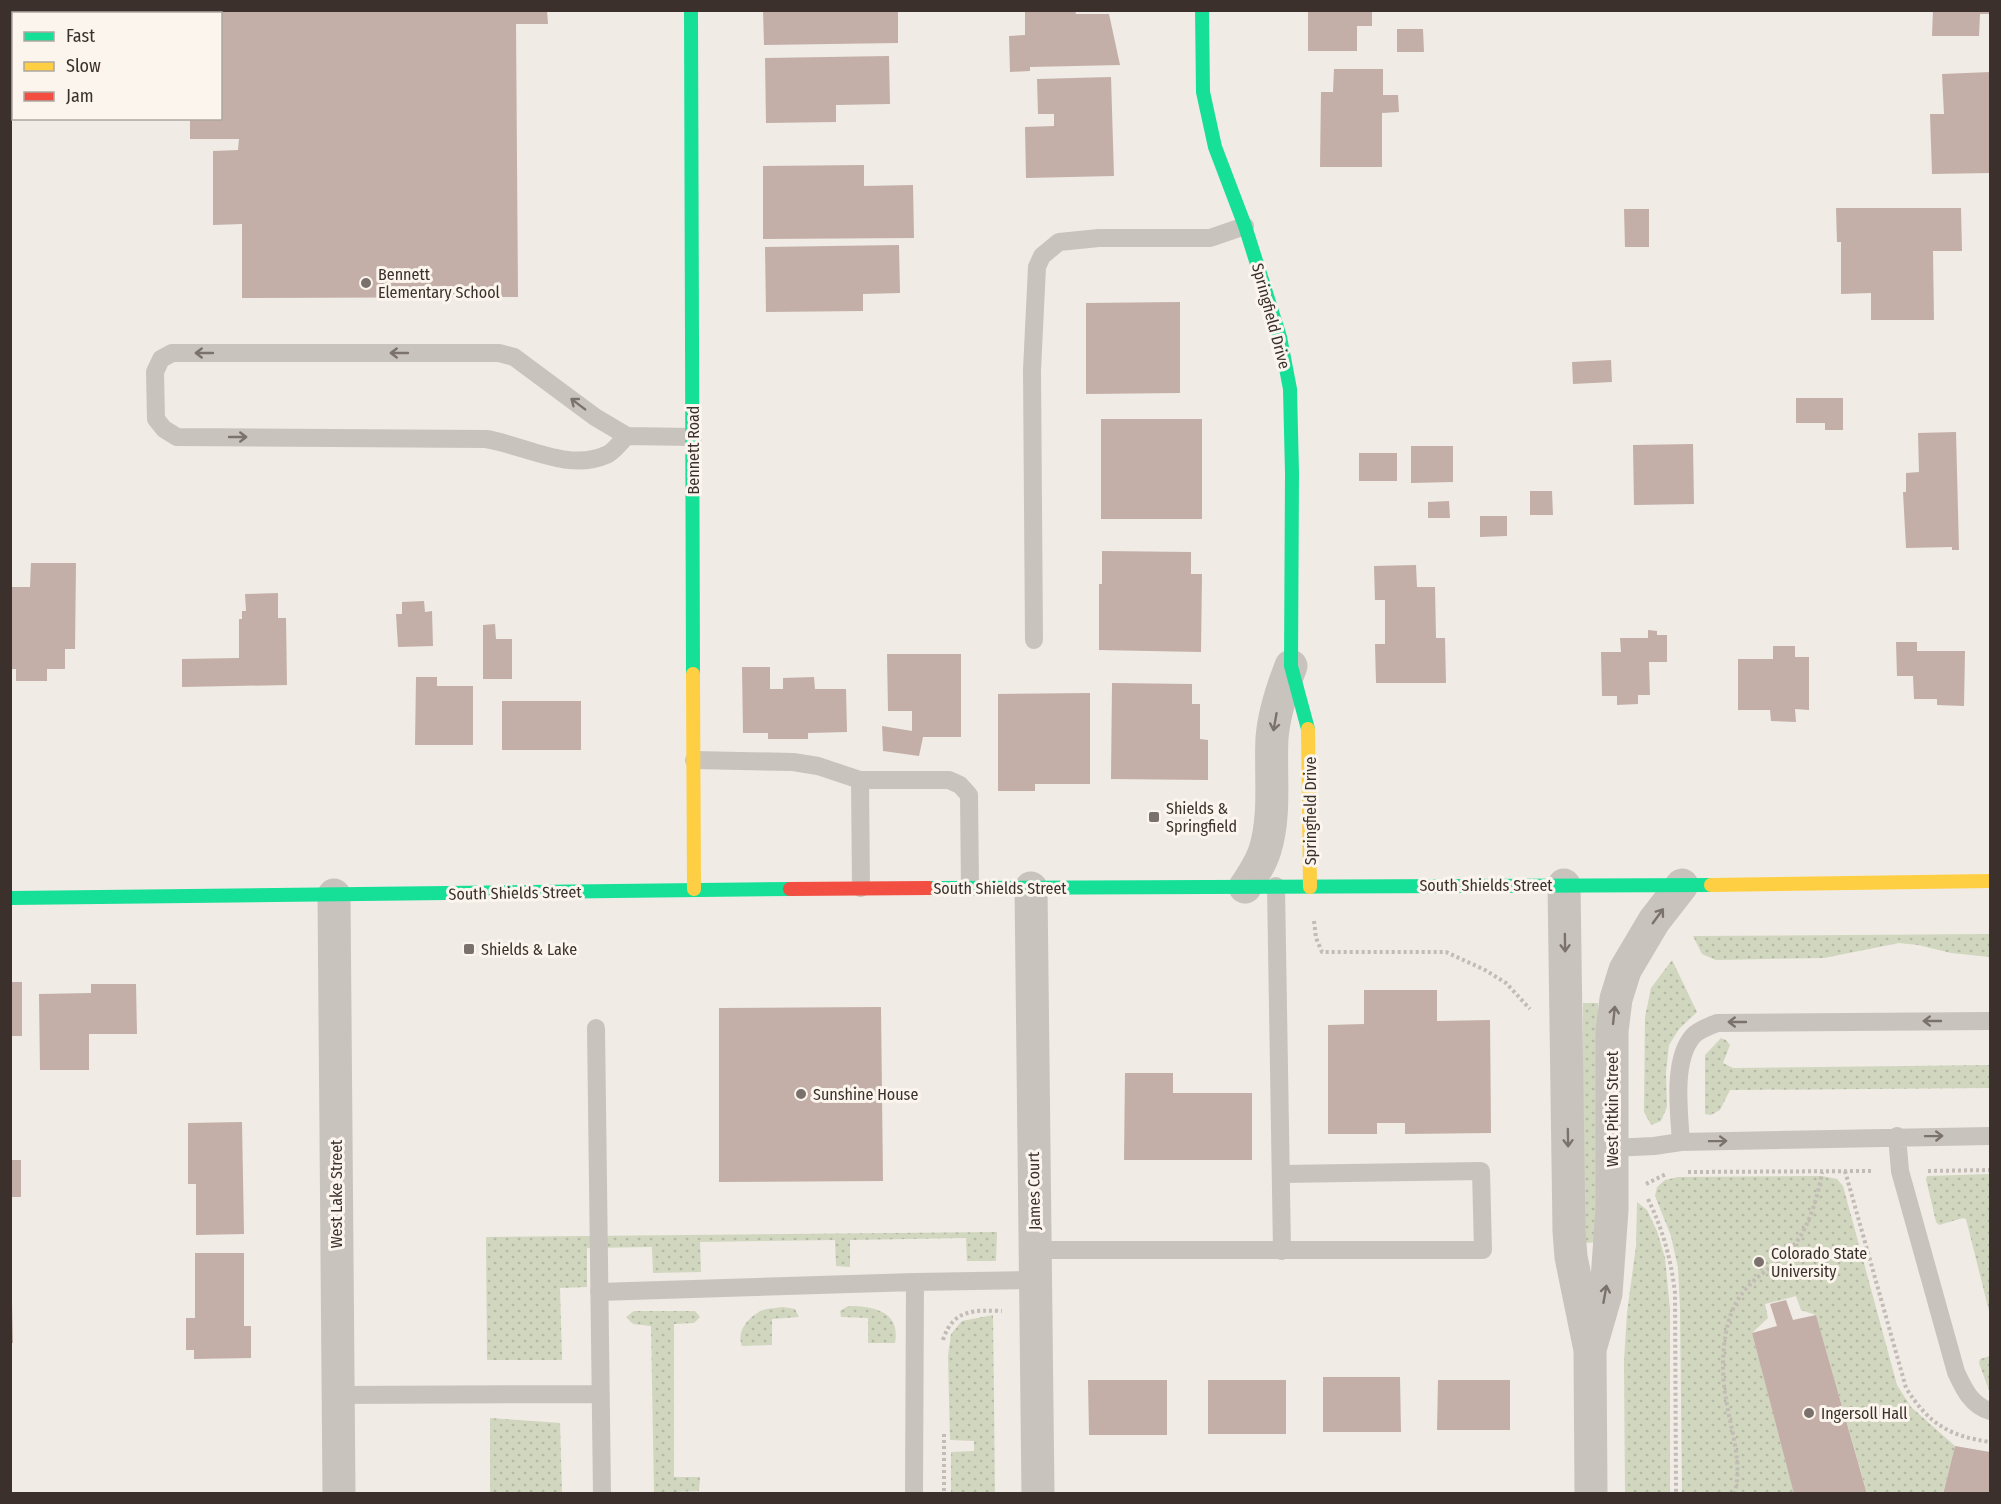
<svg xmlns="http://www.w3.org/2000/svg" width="2001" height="1504" viewBox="0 0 2001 1504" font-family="'Fira Sans Condensed',sans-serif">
	<defs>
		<pattern id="green-dots" width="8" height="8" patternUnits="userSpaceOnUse" patternTransform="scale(1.5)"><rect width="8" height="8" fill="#d1d6bf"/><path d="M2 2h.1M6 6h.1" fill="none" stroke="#b4b8a4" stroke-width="1.8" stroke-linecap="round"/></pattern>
	</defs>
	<rect width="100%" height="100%" fill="#f0ebe5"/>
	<path fill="url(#green-dots)" d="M1990,934V957L1951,953L1918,945L1899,943L1824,958L1716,960L1702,954L1693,936Z
		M1672,960L1697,1012L1679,1029L1669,1045L1666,1073L1667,1107L1661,1121L1651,1125L1644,1112L1645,1017L1651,988Z
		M1583,1003H1598L1597,1242L1585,1243L1582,1182Z
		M1721,1038L1726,1040L1730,1045L1723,1063L1733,1068L1990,1065V1088L1730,1090L1720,1110L1711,1115L1705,1114V1055Z
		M1990,1174V1315L1966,1219L1963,1218L1939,1225L1936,1222L1926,1179L1927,1176Z
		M1822,1176L1837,1179L1843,1186L1897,1385L1911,1407L1955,1446L1943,1493H1867L1816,1315L1801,1310L1796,1296L1765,1304L1768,1318L1752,1333L1794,1493H1682L1680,1307L1678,1268L1671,1236L1655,1196L1657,1187L1665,1180L1678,1177Z
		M1637,1202L1647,1210L1657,1231L1665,1258L1670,1309V1493H1625L1624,1360L1627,1313L1636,1246Z
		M997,1232L996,1261H967L966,1238L850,1240V1267L836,1266L835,1240L700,1242L701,1272L653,1273L652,1247L587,1248V1287L560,1288L562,1360H487L486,1237Z
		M848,1306C873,1306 901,1311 895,1343H868V1318L841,1317L840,1311Z
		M783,1307L795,1309L799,1317L772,1319V1345L742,1346C736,1331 749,1316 763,1310C769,1308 777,1308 783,1307Z
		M634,1311H695L700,1317L694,1323L674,1324V1477H700L699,1491L654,1493L651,1326L633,1324L626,1317Z
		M993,1315L995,1493H951V1452L974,1451V1441L950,1440L948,1356L951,1334L962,1321Z
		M1990,1356V1393L1979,1363L1980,1359Z
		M490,1418L560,1423L562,1493H490Z"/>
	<path fill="#c3afa7" d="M547,10L548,24H516L518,297L242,298V224L213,225V151L238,150L239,139H190V118H220V14H194V11Z
		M763,10H898V43L764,45Z
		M1025,10H1075L1076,14H1109L1120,65L1030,67V71L1010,72L1009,36L1025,35Z
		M1308,10H1372V26H1357V51H1308Z
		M1933,10H1990V14H1980L1979,36H1932Z
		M1397,29H1423L1424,52H1397Z
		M889,56L890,104L836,105V122L766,123L765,58Z
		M1334,69H1383V95H1398L1399,112L1382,113V167H1320L1321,92H1333Z
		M1990,72V173L1932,174L1930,114H1944L1942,74Z
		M1111,77L1114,176L1026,178L1025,127L1054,126V114H1038L1037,79Z
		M864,165V186L913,185L914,238L763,239V166Z
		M1836,208H1961L1962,251H1933L1934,320H1871V293L1841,294V242H1837Z
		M1624,209H1649V247H1625Z
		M899,245L900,293L863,294V311L766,312L765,247Z
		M1180,302V393L1086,394V303Z
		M1611,360L1612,382L1573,384L1572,362Z
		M1796,398H1843V430H1825V423H1796Z
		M1101,419H1202V519H1101Z
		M1956,432L1959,550H1952V547L1906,548L1903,492H1906V473L1919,472L1918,433Z
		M1693,444L1694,504L1634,505L1633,445Z
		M1411,446H1453V482L1411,483Z
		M1359,453H1397V481H1359Z
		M1530,491H1552L1553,515H1530Z
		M1449,501L1450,518H1428V502Z
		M1480,516H1507V536L1480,537Z
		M1102,551L1191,552V574H1202L1201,652L1099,650V584H1102Z
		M31,563H76L75,649H65V669H47V681H16V669H10V587H30Z
		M1416,565L1417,587H1435L1436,638H1445L1446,683H1376L1375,644H1385V600H1375L1374,566Z
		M278,593V618H286L287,685L182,687V659L239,658V619H242V611H246L245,594Z
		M424,601L425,612L432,611L433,646L398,647L396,614H402V602Z
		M495,624L496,639H512V679H483V625Z
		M1648,630L1657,631V635H1667V662H1649L1650,695H1638V704L1617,705V696H1602L1601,652H1621L1620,638H1648Z
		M1896,642H1917V651H1965L1964,706L1937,705V699H1914L1913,676H1897Z
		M1773,646H1795V657H1809V710L1795,709L1796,722L1771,721L1770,710H1738V659H1773Z
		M887,654H961V737H923L919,756L883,751L882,726L912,731V711H888Z
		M742,667H770V689H783V678L814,677L815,689H846L847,732L808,733V739H768V733H743Z
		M416,677H437V686H473V745H415Z
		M1112,683L1192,684V704H1200V739L1208,740V780L1111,779Z
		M1090,693V784H1035V791H998V694Z
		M502,701H581V750H502Z
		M10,982H22V1036H10Z
		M91,984H136L137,1034H89V1070H40L39,994L91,993Z
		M1364,990H1437V1021L1490,1020L1491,1133L1405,1134V1123H1377V1134H1328V1025L1364,1024Z
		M881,1007L883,1181L719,1182V1008Z
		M1125,1073H1173V1093H1252V1160H1124Z
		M242,1122L244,1234L196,1235V1184H188V1123Z
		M10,1160H21V1197H10Z
		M195,1253H244V1326H251V1358L194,1359V1350H186V1318H195Z
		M1786,1300L1793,1320L1816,1315L1867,1494H1794L1752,1333L1777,1326L1770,1304Z
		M10,1303H12L13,1343H10Z
		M1323,1377H1400L1401,1432H1323Z
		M1088,1380H1167V1435H1089Z
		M1208,1380H1286V1434H1208Z
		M1438,1380H1510V1430H1437Z
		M1955,1446L1990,1452V1494H1943Z"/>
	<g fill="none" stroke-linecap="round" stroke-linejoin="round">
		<path stroke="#c2bbb6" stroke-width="4" stroke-dasharray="3 3" stroke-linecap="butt" d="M1314,921L1316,938L1322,952H1446L1485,970L1506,983L1530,1009
			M1845,1171L1906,1388C1929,1424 1949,1436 1990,1442
			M1928,1171L1990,1170
			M1688,1172L1873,1171
			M1646,1184L1666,1174
			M1648,1199C1663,1230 1671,1259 1675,1293L1676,1494
			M943,1340C953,1309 974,1310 1002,1311
			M944,1434V1494
			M1734,1494C1744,1466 1730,1427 1726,1399C1721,1373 1722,1339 1731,1314C1744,1278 1773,1271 1795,1244C1810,1224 1818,1196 1822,1172"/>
		<path stroke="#c9c3be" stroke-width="18" d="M627,436C620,442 614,452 606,455C568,472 524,445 486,439L177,437L164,429L156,419L155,372L161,359L172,353H499L514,357L595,417L627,436L693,437
			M1034,640L1032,370L1037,267L1042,256L1059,242L1099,238H1210L1245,226
			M694,760L793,762L818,766L860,780H949L960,785L969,795L970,888
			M860,780L861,888
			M1276,886L1282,1251
			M1990,1021L1717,1023C1710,1026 1698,1030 1693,1036C1672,1060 1679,1112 1681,1142L1990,1136
			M596,1028L602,1494
			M1897,1136L1900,1171L1956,1372C1964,1389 1971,1405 1990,1411
			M1612,1148L1654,1146L1681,1142
			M1035,1250H1483L1481,1171L1282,1174
			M915,1282L1034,1280
			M599,1292L915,1282L914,1494
			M337,1395L600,1394"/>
		<path stroke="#c9c3be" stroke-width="33" d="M1564,885L1569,1231L1571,1257L1590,1350L1591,1494
			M1245,887C1253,875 1261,863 1265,850C1276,814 1270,775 1272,738C1274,713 1282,689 1291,666
			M1031,888L1038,1494
			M334,895L339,1494
			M1591,1346L1606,1294L1612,1210V1031L1616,999L1625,970L1654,921L1682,885"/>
		<path stroke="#16e098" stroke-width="14" d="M691,10L693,674
			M1202,10L1203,92L1215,147L1245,226L1280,337L1290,389L1292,473L1291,666L1308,729
			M929,888L1711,885
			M10,898L790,889"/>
		<path stroke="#ffcf43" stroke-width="14" d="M693,674L694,889
			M1308,729L1310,887
			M1711,885L1990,881"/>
		<path stroke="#f24e42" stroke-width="14" d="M790,889L929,888"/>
	</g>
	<defs><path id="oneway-shaft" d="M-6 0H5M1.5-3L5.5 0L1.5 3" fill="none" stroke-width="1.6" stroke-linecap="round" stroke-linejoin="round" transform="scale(1.5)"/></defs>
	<g stroke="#7b726d">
		<use href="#oneway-shaft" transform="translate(204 353) rotate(-180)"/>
		<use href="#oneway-shaft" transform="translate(399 353) rotate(-180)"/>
		<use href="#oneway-shaft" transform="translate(578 404) rotate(-143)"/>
		<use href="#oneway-shaft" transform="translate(238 437)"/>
		<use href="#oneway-shaft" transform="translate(1275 722) rotate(100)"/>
		<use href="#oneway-shaft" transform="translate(1658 916) rotate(-54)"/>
		<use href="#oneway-shaft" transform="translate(1565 943) rotate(89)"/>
		<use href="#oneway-shaft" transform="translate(1614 1015) rotate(-84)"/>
		<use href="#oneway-shaft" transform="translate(1932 1021) rotate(180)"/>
		<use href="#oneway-shaft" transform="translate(1737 1022) rotate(180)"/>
		<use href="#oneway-shaft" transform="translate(1934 1136) rotate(-1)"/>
		<use href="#oneway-shaft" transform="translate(1568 1138) rotate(89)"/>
		<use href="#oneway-shaft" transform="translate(1718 1141) rotate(-1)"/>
		<use href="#oneway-shaft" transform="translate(1605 1294) rotate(-80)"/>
	</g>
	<g fill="#7a716c" stroke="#fbf5ee" stroke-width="2">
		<circle cx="366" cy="283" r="6"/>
		<rect x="1148" y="811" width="12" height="12" rx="3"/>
		<rect x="463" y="943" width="12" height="12" rx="3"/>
		<circle cx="801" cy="1094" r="6"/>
		<circle cx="1759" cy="1262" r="6"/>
		<circle cx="1809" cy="1413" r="6"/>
	</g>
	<g text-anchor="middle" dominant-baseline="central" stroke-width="6" stroke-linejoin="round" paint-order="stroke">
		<g font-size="16" fill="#3b302b" stroke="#fbf5ee" text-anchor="start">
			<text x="378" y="274">Bennett<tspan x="378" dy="18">Elementary School</tspan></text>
			<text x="1166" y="808">Shields &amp;<tspan x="1166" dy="18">Springfield</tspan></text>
			<text x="481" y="949">Shields &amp; Lake</text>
			<text x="813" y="1094">Sunshine House</text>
			<text x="1771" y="1253">Colorado State<tspan x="1771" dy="18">University</tspan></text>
			<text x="1821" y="1413">Ingersoll Hall</text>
		</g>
		<g font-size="16" fill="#3b302b" stroke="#fbf5ee">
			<text transform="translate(1271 316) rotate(75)">Springfield Drive</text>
			<text transform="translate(693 450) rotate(-90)">Bennett Road</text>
			<text transform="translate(1310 811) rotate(-90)">Springfield Drive</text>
			<text x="1486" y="885">South Shields Street</text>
			<text x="1000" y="888">South Shields Street</text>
			<text transform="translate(515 893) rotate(-1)">South Shields Street</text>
			<text transform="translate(1612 1109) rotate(-90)">West Pitkin Street</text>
			<text transform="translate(1034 1191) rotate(-91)">James Court</text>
			<text transform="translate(336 1194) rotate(-90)">West Lake Street</text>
		</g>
	</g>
	<rect width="2001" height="1504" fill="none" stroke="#3b302b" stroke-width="24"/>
	<rect x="12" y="12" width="210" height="108" fill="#fbf5ee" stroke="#aea6a0" stroke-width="1.5"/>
	<rect x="24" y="32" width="30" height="9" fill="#16e098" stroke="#aea6a0" stroke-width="1.5"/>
	<text x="66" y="42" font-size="18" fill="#3b302b">Fast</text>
	<rect x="24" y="62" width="30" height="9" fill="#ffcf43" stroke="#aea6a0" stroke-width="1.5"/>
	<text x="66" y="72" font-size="18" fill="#3b302b">Slow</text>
	<rect x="24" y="92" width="30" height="9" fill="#f24e42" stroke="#aea6a0" stroke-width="1.5"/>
	<text x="66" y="102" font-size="18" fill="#3b302b">Jam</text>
</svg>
